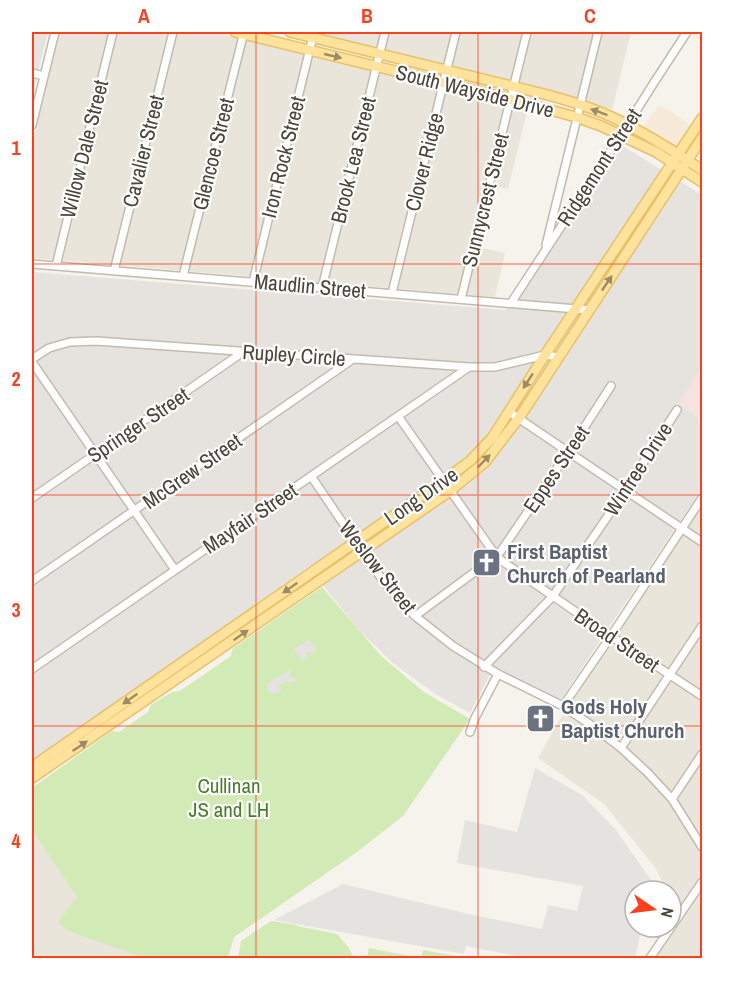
<svg xmlns="http://www.w3.org/2000/svg" width="734" height="990" viewBox="0 0 734 990" font-family="'Archivo Narrow',sans-serif">
	<rect width="100%" height="100%" fill="#f6f3ec"/>
	<path fill="#eae5da" d="M59,32H215L342,64L528,108L508,189L484,183L469,245L505,253L495,297L32,258V145Z
		M302,32H631L612,110L570,96Z
		M702,504V958H655L682,918L671,898V891H667L654,866L604,804L538,758L568,705Z
		M32,830L78,897L59,922L145,958H32Z"/>
	<path fill="#f7ead8" d="M660,105L694,127L677,150L642,128Z"/>
	<path fill="#e6e2dd" d="M32,32H48L32,96Z
		M623,146L702,195V366L679,404L702,420V488L561,699L494,667L470,713L435,694L393,663L359,630L308,567L32,762V272L506,310Z"/>
	<path fill="#f6e3e0" d="M702,366V420L679,404Z"/>
	<path fill="#d2eab5" d="M322,587L381,656L424,692L470,719L403,816L357,852L234,937L228,958H145L70,932L58,922L77,897L32,830V788L112,731L119,732L148,712L151,705L172,692L180,691L231,656L232,649Z
		M271,921L297,925V926L337,934L349,948L354,958H238L241,941Z
		M369,948L421,958L423,950L467,958H367Z"/>
	<path fill="#e5e3e0" d="M309,639L317,651L311,654L309,651L306,653L308,657L302,661L294,649Z
		M290,670V677L297,679L292,683L285,680L278,686L283,689L275,694L268,692L267,684Z
		M535,768L582,795L616,830L651,880L649,891H635V927H642L635,958H526L466,946L464,954L274,920L343,884L473,915L542,929L548,905L577,911L583,886L457,863L465,820L517,832Z"/>
	<g fill="none" stroke-linecap="round" stroke-linejoin="round">
		<defs>
			<path id="minor" d="M32,73L44,76
				M32,125L55,32
				M546,245L598,32
				M32,264L589,310
				M56,266L113,32
				M114,271L173,32
				M183,276L244,32
				M253,282L314,32
				M322,288L385,32
				M392,293L456,32
				M461,299L527,32
				M511,303L621,135L655,81L687,32
				M32,359L49,348L70,342L96,341L469,367H495L545,355L559,357
				M32,362L175,570
				M509,412L702,542
				M398,416L492,550L502,561L611,636L702,696
				M311,476L370,563L391,591L415,616L453,646L498,674L563,706L591,725L621,748L648,773L672,799L702,847
				M32,498L243,352
				M32,581L353,359
				M415,616L491,560L501,551L569,451L611,386
				M484,667L553,596L625,491L677,410
				M32,669L469,367
				M563,706L611,636L702,498
				M470,732L475,718L498,674
				M621,748L702,626
				M672,799L702,754
				M650,958L702,882"/>
			<path id="major" d="M235,32L510,99L576,117L601,126L656,152L702,182
				M290,32L548,95C570,101 593,108 614,118C645,133 674,151 702,170
				M32,767L443,481L470,461L492,438L545,355L702,118
				M32,778L450,491L485,462L519,418L702,138"/>
		</defs>
		<use href="#minor" stroke="#c2bbae" stroke-width="10"/>
		<use href="#major" stroke="#e6c16a" stroke-width="12"/>
		<use href="#minor" stroke="#fff" stroke-width="7"/>
		<use href="#major" stroke="#ffe39c" stroke-width="9"/>
	</g>
	<defs><path id="oneway-solid" d="M-6-.8H1V-3.2L6.5 0L1 3.2V.8H-6Z" transform="scale(1.5)"/></defs>
	<g fill="#9c8c66">
		<use href="#oneway-solid" transform="translate(333 56) rotate(13)"/>
		<use href="#oneway-solid" transform="translate(599 112) rotate(-160)"/>
		<use href="#oneway-solid" transform="translate(607 283) rotate(-56)"/>
		<use href="#oneway-solid" transform="translate(528 381) rotate(123)"/>
		<use href="#oneway-solid" transform="translate(484 461) rotate(-46)"/>
		<use href="#oneway-solid" transform="translate(290 588) rotate(145)"/>
		<use href="#oneway-solid" transform="translate(241 635) rotate(-35)"/>
		<use href="#oneway-solid" transform="translate(130 699) rotate(145)"/>
		<use href="#oneway-solid" transform="translate(80 746) rotate(-34)"/>
	</g>
	<path fill="none" stroke="#fc3f1d" stroke-width="1.5" stroke-opacity="0.55" d="M256,32V958M478,32V958M32,264H702M32,495H702M32,726H702"/>
	<defs>
		<symbol id="church-square" viewBox="-11 -11 22 22"><rect x="-9" y="-9" width="18" height="18" rx="4" fill="#6b7280" stroke="#fff"/><path d="M-1.2-6h2.4v3.5h3.3v2.4h-3.3V6h-2.4V-.1h-3.3v-2.4h3.3Z" fill="#fff"/></symbol>
	</defs>
	<g fill-rule="evenodd">
		<use href="#church-square" x="470" y="546" width="33" height="33"/>
		<use href="#church-square" x="524" y="702" width="33" height="33"/>
	</g>
	<g text-anchor="middle" dominant-baseline="central" stroke-width="4.5" stroke-linejoin="round" paint-order="stroke">
		<g font-size="21" fill="#4b4439" stroke="#fff">
			<text transform="translate(475 91) rotate(14)">South Wayside Drive</text>
			<text transform="translate(84 149) rotate(-76)">Willow Dale Street</text>
			<text transform="translate(143 151) rotate(-76)">Cavalier Street</text>
			<text transform="translate(213 154) rotate(-76)">Glencoe Street</text>
			<text transform="translate(283 157) rotate(-76)">Iron Rock Street</text>
			<text transform="translate(353 160) rotate(-76)">Brook Lea Street</text>
			<text transform="translate(424 162) rotate(-76)">Clover Ridge</text>
			<text transform="translate(599 167) rotate(-57)">Ridgemont Street</text>
			<text transform="translate(485 200) rotate(-76)">Sunnycrest Street</text>
			<text transform="translate(310 286) rotate(5)">Maudlin Street</text>
			<text transform="translate(294 355) rotate(4)">Rupley Circle</text>
			<text transform="translate(138 425) rotate(-34)">Springer Street</text>
			<text transform="translate(556 469) rotate(-56)">Eppes Street</text>
			<text transform="translate(638 469) rotate(-57)">Winfree Drive</text>
			<text transform="translate(192 471) rotate(-35)">McGrew Street</text>
			<text transform="translate(421 496) rotate(-35)">Long Drive</text>
			<text transform="translate(250 518) rotate(-34)">Mayfair Street</text>
			<text transform="translate(378 567) rotate(52)">Weslow Street</text>
			<text transform="translate(617 640) rotate(34)">Broad Street</text>
		</g>
		<g font-size="21" font-weight="bold" fill="#5b616d" stroke="#fff" text-anchor="start">
			<text x="507" y="551">First Baptist<tspan x="507" dy="24">Church of Pearland</tspan></text>
			<text x="561" y="706">Gods Holy<tspan x="561" dy="24">Baptist Church</tspan></text>
		</g>
		<g font-size="21" fill="#4a7f2a" stroke="#fff">
			<text x="229" y="785">Cullinan<tspan x="229" dy="24">JS and LH</tspan></text>
		</g>
	</g>
	<rect width="734" height="990" fill="none" stroke="#ffffff" stroke-width="66"/>
	<g transform="translate(653 909) rotate(104)"><circle r="28" fill="#ffffff" stroke="#b7b4b0" stroke-width="1.5"/>
	<path d="M0-4.5L10 22L0 15L-10 22Z" fill="#fc3f1d"/>
	<text y="-9" font-size="16" font-weight="bold" text-anchor="middle" fill="#4b4439">N</text>
	</g>
	<rect x="33" y="33" width="668" height="924" fill="none" stroke="#fc3f1d" stroke-width="2"/>
	<g font-size="20" text-anchor="middle" font-weight="bold" fill="#fc3f1d">
		<text x="144" y="23">A</text>
		<text x="367" y="23">B</text>
		<text x="590" y="23">C</text>
		<text x="16" y="155">1</text>
		<text x="16" y="386">2</text>
		<text x="16" y="617">3</text>
		<text x="16" y="848">4</text>
	</g>
</svg>
